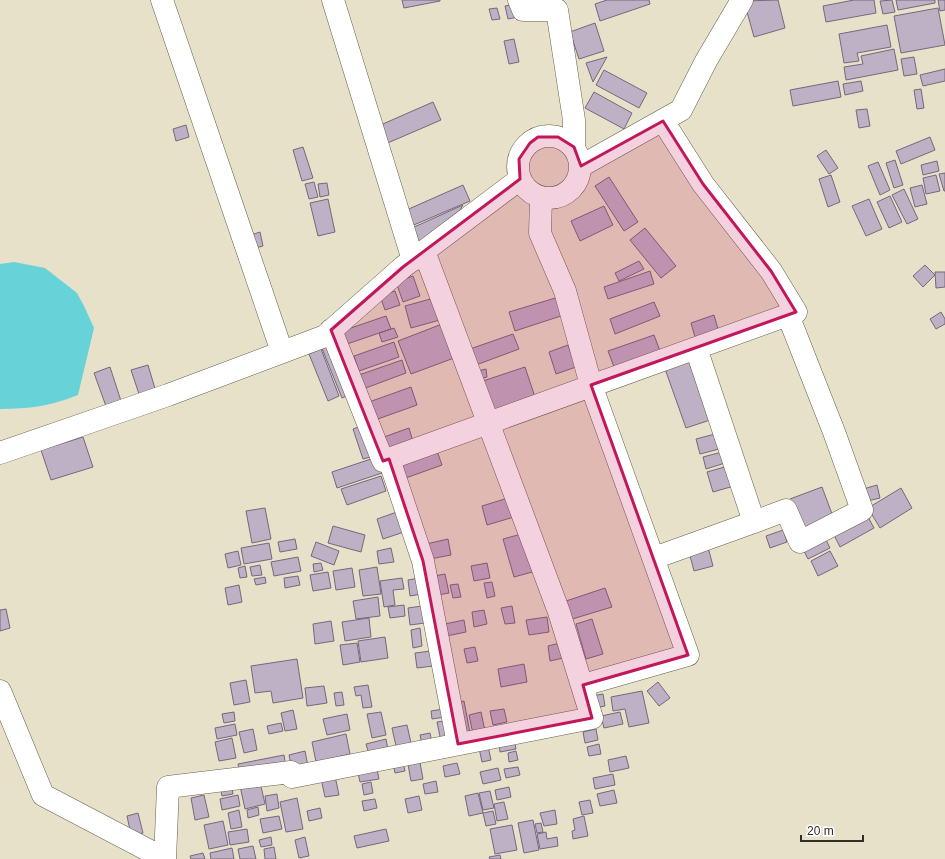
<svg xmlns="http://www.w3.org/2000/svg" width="945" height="859" viewBox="0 0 945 859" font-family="Arial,sans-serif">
	<rect width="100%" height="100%" fill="#e7e1c9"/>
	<path fill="#68d2d9" d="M14,262L45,268L77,293L84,306L94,328L78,395C51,406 29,409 0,409V264Z"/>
	<path fill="#beb1c6" stroke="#74687b" d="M402,0H440V1L404,8Z
		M607,0H649L650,4L600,21L595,4Z
		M778,0L785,28L754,37L744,1Z
		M854,0H874L876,13L826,22L823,6Z
		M892,0L895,12L883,14L880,1Z
		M896,0H935V3L898,10Z
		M938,0H945V10L940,11Z
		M515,4L518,17L508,19L505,6Z
		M497,8L500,19L492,20L489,9Z
		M938,8L945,45L901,53L894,16Z
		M595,23L604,51L579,59L570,32Z
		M887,25L891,47L857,53L859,61L844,63L839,34Z
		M514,39L519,62L509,64L504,41Z
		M894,49L898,70L846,80L844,67L863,64L861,56Z
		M607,57L593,82L586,63Z
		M914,57L917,74L904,76L901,59Z
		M945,69V81L923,86L920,75Z
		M604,70L647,93L639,108L596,85Z
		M838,81L841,97L793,106L790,90Z
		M861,81L863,91L845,95L843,84Z
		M921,89L924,108L917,109L914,90Z
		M594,92L632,113L624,129L585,108Z
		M433,102L441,120L383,145L376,127Z
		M867,109L870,126L859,128L856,110Z
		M186,125L189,137L176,141L173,129Z
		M930,137L935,150L901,164L896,151Z
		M303,147L313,178L302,181L293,150Z
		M826,150L838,168L829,174L817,156Z
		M895,160L903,185L894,188L886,163Z
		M937,161L939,171L923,175L921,165Z
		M878,162L890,190L880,195L868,166Z
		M945,173V191H944L939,174Z
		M831,175L840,202L828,207L819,179Z
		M936,175L940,191L926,194L923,178Z
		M609,177L638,222L624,231L595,186Z
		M314,182L318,197L309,199L305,184Z
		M327,183L329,195L320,197L318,184Z
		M463,185L470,201L409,227L402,212Z
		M922,185L927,204L915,207L910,188Z
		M904,189L918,219L907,224L892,195Z
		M890,196L902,222L889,228L877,202Z
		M328,199L335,232L318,236L310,203Z
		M869,199L882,229L866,236L852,206Z
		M463,205L460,210L419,242L412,228Z
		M604,206L613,225L580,241L571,221Z
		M645,228L676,266L661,278L630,240Z
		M260,232L263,246L251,249L248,236Z
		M639,261L644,269L619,281L615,273Z
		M925,265L935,275L923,287L913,276Z
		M650,271L654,284L608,299L604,287Z
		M935,272H945V287L936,288Z
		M413,276L420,296L403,302L396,282Z
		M395,291L400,305L385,310L380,296Z
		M562,296L567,314L515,331L509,312Z
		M434,298L440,320L411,328L405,306Z
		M654,302L660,316L615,334L610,319Z
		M941,312L945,319V324L936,329L930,319Z
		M714,315L718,329L695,337L691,323Z
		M386,316L391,329L347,344L342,331Z
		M442,324L454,358L411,374L398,341Z
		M394,328L398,337L382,342L379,333Z
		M513,334L519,349L476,365L470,349Z
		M654,335L660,351L614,367L608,351Z
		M333,342L353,393L342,398L321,346Z
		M394,342L399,357L359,371L354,356Z
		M568,345L576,367L556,374L549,352Z
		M321,349L339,396L328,401L309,354Z
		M688,358L710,420L686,428L664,366Z
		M402,360L406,373L363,389L359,375Z
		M148,365L156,392L140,397L131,370Z
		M110,367L122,404L107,409L94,373Z
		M525,367L536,400L491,416L480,382Z
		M486,369L487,377L476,380L474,372Z
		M411,387L417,405L375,420L369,402Z
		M364,425L374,456L363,459L353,429Z
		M409,428L414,445L390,453L384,437Z
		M715,434L719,449L700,454L696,439Z
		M83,437L93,467L51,480L41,450Z
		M436,448L442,465L403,479L397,462Z
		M722,452L725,463L706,469L703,457Z
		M377,457L382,473L337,488L332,472Z
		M728,466L734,486L713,492L707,472Z
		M381,476L386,491L347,505L341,489Z
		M877,485L880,498L863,502L860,490Z
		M822,487L835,522L803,534L790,499Z
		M901,488L912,508L880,528L868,508Z
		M508,498L514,517L487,525L482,506Z
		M265,508L271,539L252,543L246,511Z
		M397,512L404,532L383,539L377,519Z
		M867,515L874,528L840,547L833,533Z
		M333,526L365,535L361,552L328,543Z
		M783,530L787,542L770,548L766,536Z
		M525,533L536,571L514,577L503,539Z
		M823,534L830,548L808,559L801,545Z
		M295,539L297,549L280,552L278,542Z
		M448,539L451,555L430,559L426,544Z
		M316,542L339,551L334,565L311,556Z
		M269,543L272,559L244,564L241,548Z
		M708,547L713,566L694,571L689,552Z
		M391,548L394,562L379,564L377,551Z
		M238,551L241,565L228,568L225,554Z
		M830,551L838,566L818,576L811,561Z
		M298,557L301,571L274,576L271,562Z
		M321,563L323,570L314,572L313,564Z
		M487,563L490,578L474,581L471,566Z
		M260,565L262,575L252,576L250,567Z
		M245,566L247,577L240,578L238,568Z
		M377,567L381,594L363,596L359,570Z
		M352,568L355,587L336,590L333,571Z
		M328,572L331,588L313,591L310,575Z
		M445,574L449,593L432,596L429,577Z
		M298,576L300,585L285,588L284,578Z
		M265,577L266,583L256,585L254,579Z
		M402,578L404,589L393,590L395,605L384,607L380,581Z
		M420,578L422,594L410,596L408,580Z
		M492,582L495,596L487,598L484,583Z
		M458,584L461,597L453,598L450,585Z
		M239,585L242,602L228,605L225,588Z
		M605,588L612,607L569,620L563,602Z
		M378,597L380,616L356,619L353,601Z
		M404,605L405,616L390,618L388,607Z
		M422,606L425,623L410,625L408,608Z
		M512,606L515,623L505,624L501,608Z
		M6,609L10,628L0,631V610Z
		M484,610L487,624L474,627L472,612Z
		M547,617L549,632L529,635L526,620Z
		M369,618L371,637L345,641L342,622Z
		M592,619L603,654L586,659L576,624Z
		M464,620L466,632L442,637L440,625Z
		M331,621L334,641L315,644L313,624Z
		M420,628L422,646L413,648L411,630Z
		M385,637L388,658L361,662L358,641Z
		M357,643L360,662L343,665L340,645Z
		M560,643L563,658L550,661L548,646Z
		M475,647L478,661L467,663L464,649Z
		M431,651L433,666L417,668L415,653Z
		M297,659L303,698L273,703L271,691L255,693L251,666Z
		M524,664L527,682L501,687L498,669Z
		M246,680L250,702L234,705L230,683Z
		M658,682L670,698L659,706L647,691Z
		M368,685L372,707L363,708L361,695L356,696L354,687Z
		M324,686L327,703L307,706L305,688Z
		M642,691L649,723L629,727L625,709L613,711L611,697Z
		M342,692L344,705L336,706L334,693Z
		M603,694L605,706L595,708L592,696Z
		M464,701L470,733L458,735L452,704Z
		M444,709L445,717L432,719L431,711Z
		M504,709L507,722L493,725L490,711Z
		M293,710L297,729L285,731L281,713Z
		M234,712L235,721L224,723L222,714Z
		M381,712L386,735L372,738L367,714Z
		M481,712L485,731L473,734L469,715Z
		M620,712L623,724L604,728L601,716Z
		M347,714L350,730L327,735L323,719Z
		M451,720L454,738L441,741L437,722Z
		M281,723L283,731L269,734L267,726Z
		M235,724L237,735L217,739L215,728Z
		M407,725L411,743L396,746L392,728Z
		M253,729L257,750L244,753L239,732Z
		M596,729L598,740L585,743L583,732Z
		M430,733L432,742L422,744L420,735Z
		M346,734L350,754L316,762L312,742Z
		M232,738L236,758L219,761L215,742Z
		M386,739L388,750L369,754L366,744Z
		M514,739L516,749L500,752L499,743Z
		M599,744L601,754L589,756L587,747Z
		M488,746L491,760L482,762L479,748Z
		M305,751L308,766L292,770L289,755Z
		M516,751L518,760L509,762L508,753Z
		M284,755L286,767L240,777L238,764Z
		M626,756L629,768L610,772L608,760Z
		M419,757L423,779L411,781L407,759Z
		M403,762L405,771L395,773L393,764Z
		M457,763L460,774L445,777L443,766Z
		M376,764L379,779L360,782L357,768Z
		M518,767L520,775L506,778L504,769Z
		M498,768L501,780L483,784L480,772Z
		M334,771L339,795L325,797L320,774Z
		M613,774L615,785L595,789L593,778Z
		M436,781L438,792L425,794L423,784Z
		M260,782L265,804L245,809L240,786Z
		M371,782L373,793L364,795L362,784Z
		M231,783L233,794L222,796L220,785Z
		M509,787L511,797L497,800L495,790Z
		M614,790L617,803L600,806L597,794Z
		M490,791L494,808L483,810L479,793Z
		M478,793L483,813L469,816L465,796Z
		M277,794L279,808L267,811L265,796Z
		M204,795L209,817L195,820L191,798Z
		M238,795L240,806L222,810L220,799Z
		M419,796L422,810L408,813L405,799Z
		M297,798L303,829L286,832L280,802Z
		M375,799L377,808L364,811L362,801Z
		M590,800L593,813L582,815L579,802Z
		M504,802L508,819L497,821L494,804Z
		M258,807L259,815L248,818L247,810Z
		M320,808L322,818L309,821L307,811Z
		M239,810L242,827L231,829L228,813Z
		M555,810L557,824L544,826L540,813Z
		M493,811L496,824L486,826L483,813Z
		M138,813L143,833L131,835L127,816Z
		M279,816L282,829L263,833L260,819Z
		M584,816L588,836L573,839L572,831L575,830L573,819Z
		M533,820L539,850L524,853L518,823Z
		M223,821L228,845L209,849L204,825Z
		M541,823L543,832L537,833L535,824Z
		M512,825L517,850L495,854L490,829Z
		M247,829L249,842L230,845L228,832Z
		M386,829L389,841L357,848L354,836Z
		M546,832L547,839L557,837L558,846L540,849L537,834Z
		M271,837L272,845L261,847L259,840Z
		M305,837L309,856L299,858L295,840Z
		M253,846L256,859H240L238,849Z
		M274,847L276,859H265L264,849Z
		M232,848L234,859H211L210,853Z
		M203,853L205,859H191L190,856Z
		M500,855L501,859H490L489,857Z"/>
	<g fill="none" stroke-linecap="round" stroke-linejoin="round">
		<defs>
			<path id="minor" d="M162,0L282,352
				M333,0L413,260
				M519,0L523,10H557L574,120V147
				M518 167a31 31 0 1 1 62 0a31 31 0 1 1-62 0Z
				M581,166L681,110L706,61L742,0
				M541,198L540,233L565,291L591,385L688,655L583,685
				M331,330L383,461L796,312L771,271L703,184L663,121
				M696,348L754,522L786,510L800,542L862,510L834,432L788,315
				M0,453L168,395L325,336L403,267L520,179
				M389,459L423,561L458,744
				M654,558L754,522
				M0,691L43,795L165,859L168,787L291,772L292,777L592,718L559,612L424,251"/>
		</defs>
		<use href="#minor" stroke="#65604b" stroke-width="23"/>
		<use href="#minor" stroke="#fff" stroke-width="22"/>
	</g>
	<path fill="#c2185b" fill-opacity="0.2" stroke="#c2185b" stroke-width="3" stroke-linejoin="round" d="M663,121L703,184L771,271L796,312L591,385L688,655L583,685L592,718L458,744L423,561L389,459L383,461L331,330L403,267L520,179L519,159L530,143L538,137H558L574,147L581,166Z"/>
	<path d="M801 835v6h62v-6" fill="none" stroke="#302e25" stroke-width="2"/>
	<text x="807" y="835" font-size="12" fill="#302e25" stroke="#ffffff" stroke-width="3" paint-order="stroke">20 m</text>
</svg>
